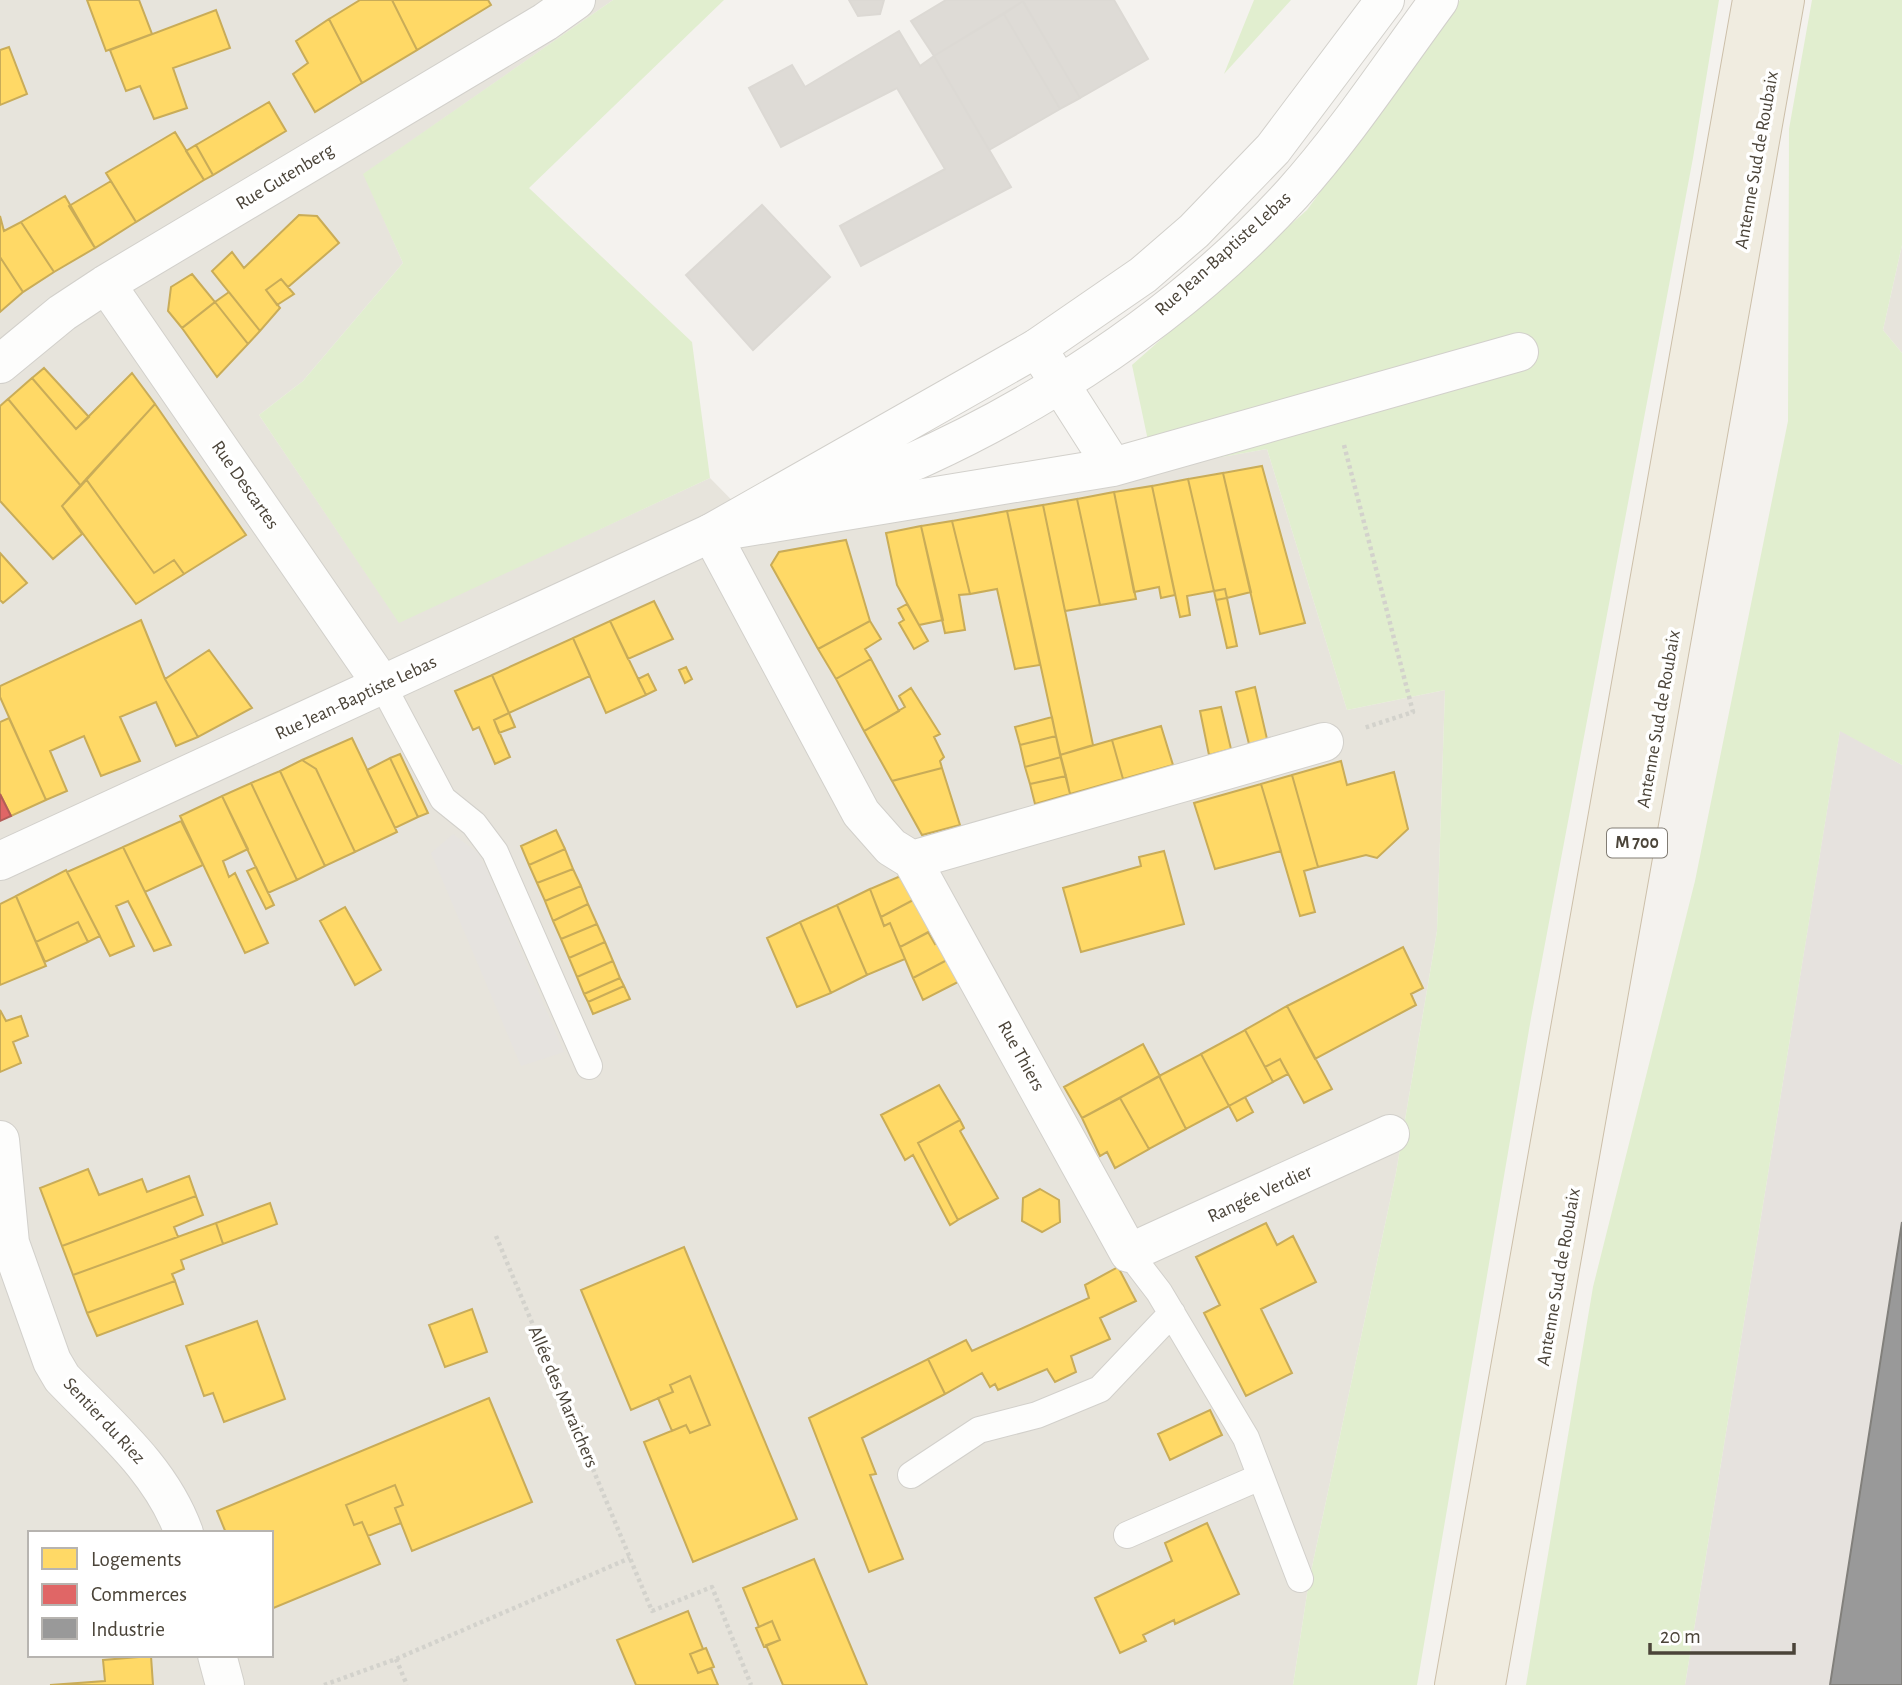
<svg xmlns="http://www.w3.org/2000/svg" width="1902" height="1685" viewBox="0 0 1902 1685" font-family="'Alegreya Sans',sans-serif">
	<rect width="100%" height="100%" fill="#f4f2ee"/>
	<path fill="#e7e4dc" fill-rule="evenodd" d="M0,0H613L364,174L403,263L303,381L259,415L399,622L710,478L773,542L896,514L1267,449L1347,710L1445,690L1437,931L1396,1173L1309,1581L1293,1685H0ZM30,1533H271V1655H30Z
		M1902,245V353L1883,330Z"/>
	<path fill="#e6e2de" d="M1840,730L1902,765V1685H1685Z"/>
	<path fill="#e1eecf" d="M613,0H724L529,188L692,342L710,478L399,623L259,415L303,381L403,263L363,174Z
		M1254,0H1291L1224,74Z
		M1460,0H1719L1693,158L1531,1018L1417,1685H1293L1309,1581L1396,1173L1437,931L1445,690L1347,710L1267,449L1154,469L1132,365L1307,210Z
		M1812,0H1902V245L1883,330L1902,353V765L1840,731L1685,1685H1526L1593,1287L1695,881L1788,421L1789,129Z"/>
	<path fill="#e6e3df" d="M453,834L478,853L487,870L564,1052L521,1066L431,853Z"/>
	<path fill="#ffd966" stroke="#c9ac58" stroke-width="2" d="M87,0H139L152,34L106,51Z
		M360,0H392L417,50L362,83L329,19Z
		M392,0H488L491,5L417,50Z
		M216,10L230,48L173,68L187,108L154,119L140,86L126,91L110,50Z
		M329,19L362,83L315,112L293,74L308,63L296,41Z
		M9,47L27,94L0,105V50Z
		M269,102L286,131L213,175L196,145Z
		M175,132L204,180L136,222L106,173Z
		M196,145L213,175L204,180L186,151Z
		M111,181L136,222L95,248L69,206Z
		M65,196L95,248L54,272L21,222Z
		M299,215L317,216L339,243L288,287L281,279L266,290L280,308L260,331L212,271L232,252L244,268Z
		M0,216L4,231L21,222L54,272L23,292L0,257Z
		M0,257L23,292L0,312Z
		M192,274L215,302L182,328L168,311L171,287Z
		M281,279L294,294L277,305L266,290Z
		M229,292L260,331L248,344L215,302Z
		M215,302L248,344L217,377L182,328Z
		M44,368L89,417L76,429L32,378Z
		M132,373L155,404L81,486L8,399L32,378L76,429Z
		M8,399L81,486L62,506L82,534L53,559L0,501V406Z
		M155,404L246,535L184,574L174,560L154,573L86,479Z
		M1262,466L1305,623L1260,634L1223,473Z
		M1223,473L1251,592L1227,598L1225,589L1214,591L1188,479Z
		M86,479L154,573L174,560L184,574L136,604L62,506Z
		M1188,479L1214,591L1187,596L1190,615L1180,617L1152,486Z
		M1152,486L1175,595L1161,598L1159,587L1134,592L1114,492Z
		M1114,492L1136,599L1100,605L1077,499Z
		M1077,499L1100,605L1065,611L1043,505Z
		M1043,505L1093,745L1060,755L1007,511Z
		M1007,511L1040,665L1015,669L997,589L970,594L952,521Z
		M952,521L970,594L959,595L965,630L945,633L921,526Z
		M921,526L943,620L919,625L897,585L886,533Z
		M846,540L870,621L818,649L771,565L779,552Z
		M0,553L27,583L3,603L0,600Z
		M1225,589L1227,598L1216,600L1214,591Z
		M1227,598L1237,646L1227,648L1216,600Z
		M654,601L673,639L628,659L610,621Z
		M907,604L928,641L914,649L899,623L904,620L898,609Z
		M141,620L165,679L198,737L176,746L156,702L120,717L140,761L101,776L84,736L50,751L67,791L46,800L0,697V686Z
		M610,621L646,695L606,713L573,638Z
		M870,621L881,639L865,649L871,659L836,679L818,649Z
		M573,638L590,676L509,713L492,675Z
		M209,650L252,708L198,737L165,679Z
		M871,659L899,711L864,731L836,679Z
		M686,667L692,679L685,683L679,670Z
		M648,674L656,690L646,695L638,679Z
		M492,675L509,713L494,720L510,757L495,764L479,727L473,730L455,691Z
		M1255,687L1267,739L1249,744L1236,692Z
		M911,688L940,734L934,737L944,757L940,761L942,768L892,781L864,731L905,707L899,696Z
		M1221,707L1231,749L1209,755L1200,711Z
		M509,713L515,727L499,733L494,720Z
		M1052,717L1056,736L1020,745L1015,727Z
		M9,718L46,800L11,816L0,794V722Z
		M1161,726L1173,765L1123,779L1112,740Z
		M1056,736L1061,757L1025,767L1020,745Z
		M352,738L397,832L355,852L316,769L302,760Z
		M1112,740L1123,779L1070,794L1060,755Z
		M400,754L428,813L418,817L390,758Z
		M1061,757L1066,776L1030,784L1025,767Z
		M390,758L418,817L395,828L367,770Z
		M302,760L316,769L355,852L325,866L280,771Z
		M1341,761L1347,785L1394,772L1408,829L1377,858L1366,855L1318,867L1292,775Z
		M942,768L960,825L922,835L892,781Z
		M280,771L325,866L297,880L251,783Z
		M1292,775L1318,867L1304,871L1315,912L1300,916L1261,784Z
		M1066,776L1070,794L1035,804L1030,784Z
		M251,783L297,880L268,893L222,796Z
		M1261,784L1281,851L1215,869L1194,803Z
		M222,796L248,849L223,861L229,877L235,873L268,943L245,953L180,816Z
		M181,821L203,865L145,892L123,847Z
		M556,830L565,849L529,865L521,846Z
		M123,847L171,945L154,951L128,901L116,906L134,946L110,956L67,872Z
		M565,849L573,869L537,883L529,865Z
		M1164,851L1184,924L1081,952L1063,888L1141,866L1139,857Z
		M256,867L274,905L266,909L247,871Z
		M573,869L581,886L545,901L537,883Z
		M66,870L100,936L88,942L78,922L36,942L16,896Z
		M903,875L917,898L881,917L870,889Z
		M581,886L588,904L553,921L545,901Z
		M870,889L884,926L890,923L905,959L867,975L837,905Z
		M16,896L46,966L0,985V904Z
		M917,898L933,930L900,947L890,923L884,926L881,917Z
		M588,904L597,924L561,939L553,921Z
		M837,905L867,975L831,993L800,922Z
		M345,907L381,970L355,985L320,921Z
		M78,922L88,942L45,962L36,942Z
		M800,922L831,993L797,1007L767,938Z
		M597,924L605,942L569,958L561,939Z
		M928,932L935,944L938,942L947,960L913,978L900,947Z
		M605,942L613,961L577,977L569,958Z
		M1403,947L1423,988L1411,994L1416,1005L1315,1059L1287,1006Z
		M947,960L958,982L923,1000L913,978Z
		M613,961L620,978L584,994L577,977Z
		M620,978L624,986L588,1002L584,994Z
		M624,986L630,999L593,1014L588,1002Z
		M1287,1006L1332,1089L1304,1103L1280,1059L1265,1067L1245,1030Z
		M0,1010L6,1021L21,1016L28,1036L13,1042L21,1063L0,1072Z
		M1245,1030L1273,1082L1229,1106L1201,1054Z
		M1143,1044L1160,1076L1082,1118L1064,1087Z
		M1201,1054L1229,1106L1186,1129L1159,1076Z
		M1280,1059L1288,1074L1273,1082L1265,1067Z
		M1159,1076L1186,1129L1149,1149L1120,1098Z
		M939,1085L960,1120L918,1143L958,1220L950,1225L913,1155L905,1160L881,1115Z
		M1245,1097L1253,1112L1237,1121L1229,1106Z
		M1120,1098L1149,1149L1115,1168L1107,1152L1100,1156L1082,1118Z
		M960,1120L964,1128L960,1131L998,1198L958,1220L918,1143Z
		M88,1169L99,1195L142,1179L147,1192L189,1176L196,1196L62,1246L40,1188Z
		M1040,1189L1059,1200L1060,1222L1042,1232L1022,1221L1023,1198Z
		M196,1196L203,1215L174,1227L178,1237L73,1275L62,1246Z
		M270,1203L277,1224L223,1244L216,1223Z
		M216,1223L223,1244L181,1260L184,1269L172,1274L175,1281L87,1313L73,1275Z
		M1266,1223L1277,1245L1293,1236L1316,1282L1261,1309L1292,1373L1246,1396L1204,1313L1220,1305L1196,1257Z
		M684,1247L797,1519L693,1562L644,1442L686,1425L690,1433L710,1425L690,1376L670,1385L673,1392L631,1410L581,1290Z
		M1118,1267L1136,1301L1100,1318L1110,1339L1071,1356L1076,1372L1055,1382L1047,1369L998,1390L995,1384L990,1387L982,1373L945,1394L928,1359L966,1340L972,1351L1089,1298L1085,1285Z
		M175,1281L183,1304L97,1336L87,1313Z
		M472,1309L487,1352L445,1367L429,1325Z
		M257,1321L285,1399L224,1422L213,1393L204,1396L186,1346Z
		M928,1359L945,1394L862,1438L876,1474L870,1475L903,1559L869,1572L809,1418Z
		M690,1376L710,1425L690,1433L686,1425L672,1431L658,1398L673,1392L670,1385Z
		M489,1398L532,1502L412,1551L395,1508L403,1505L395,1485L346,1505L354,1525L362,1522L380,1564L271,1609V1533H226L217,1511Z
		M1210,1410L1222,1435L1170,1460L1158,1434Z
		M395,1485L403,1505L395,1508L401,1523L368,1536L362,1522L354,1525L346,1505Z
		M1207,1523L1239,1594L1175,1624L1174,1620L1143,1635L1146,1641L1120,1653L1095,1598L1172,1561L1165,1543Z
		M814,1559L867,1685H783L766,1645L780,1640L772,1621L759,1627L743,1588Z
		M688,1611L703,1649L690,1654L698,1673L711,1668L718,1685H636L617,1640Z
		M772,1621L780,1640L764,1647L756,1628Z
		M706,1648L714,1667L698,1673L690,1654Z
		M151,1656L153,1685H50L105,1681L103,1660Z"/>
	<path fill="#e06666" stroke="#b35c58" stroke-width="2" d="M0,794L11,816L0,821Z"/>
	<path fill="#999" stroke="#82807c" stroke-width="2" d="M1902,1222V1685H1830Z"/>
	<path fill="#dedbd6" stroke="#dcd9d4" stroke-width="2" d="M849,0H884L880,14L858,16Z
		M946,0H1022L1023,1L934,56L911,21Z
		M1022,0H1114L1148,59L1080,98Z
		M1023,1L1080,98L1060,109L1004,14Z
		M1004,14L1060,109L989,150L934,56Z
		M899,31L920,66L934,56L1011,187L861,266L840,226L945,169L897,88L781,147L749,88L792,65L805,87Z
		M762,205L830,277L753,350L686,275Z"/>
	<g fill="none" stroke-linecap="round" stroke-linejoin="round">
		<defs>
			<path id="service" d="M383,686L443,799L474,824L495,852L589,1066
				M1129,1253L1159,1292L1246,1438L1300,1579
				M911,1475L979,1430L1037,1415L1100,1389L1172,1313
				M1127,1535L1260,1477"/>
			<path id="minor" d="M106,284L383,686
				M1037,348L1113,467
				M0,364L62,313L106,284L545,22L576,0
				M912,860L1324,742
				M1390,1134L1129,1253L912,860L891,847L861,813L711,533L1113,467L1519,352
				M0,1140L10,1243L52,1361L62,1378C108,1426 161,1469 184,1533
				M217,1655L225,1685"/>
			<path id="tertiary" d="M780,512C968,454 1159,340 1292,194C1346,134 1391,65 1439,0
				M0,861L711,533L1037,348L1143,275L1194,231L1273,149L1385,0"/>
			<path id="trunk" d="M1454,1685L1752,0
				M1486,1685L1785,0"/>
		</defs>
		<use href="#service" stroke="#d2d0cb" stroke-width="28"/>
		<use href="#minor" stroke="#d2d0cb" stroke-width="40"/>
		<use href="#tertiary" stroke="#d2d0cb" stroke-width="40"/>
		<use href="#trunk" stroke="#ccbfa9" stroke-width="40"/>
		<path stroke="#d3d2cc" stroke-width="4.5" stroke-dasharray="3.5 3.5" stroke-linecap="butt" d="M1344,445L1413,712L1364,728
			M496,1236L652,1611L712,1587L751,1685
			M396,1659L407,1685
			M324,1685L396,1659L630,1558"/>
		<use href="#service" stroke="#fdfdfc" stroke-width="26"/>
		<use href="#minor" stroke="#fdfdfc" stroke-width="38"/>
		<use href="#tertiary" stroke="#fdfdfc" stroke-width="38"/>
		<use href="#trunk" stroke="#f0ece0" stroke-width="38"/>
	</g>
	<g text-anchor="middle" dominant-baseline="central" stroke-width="7" stroke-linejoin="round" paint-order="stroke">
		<rect fill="#fff" stroke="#817c74" stroke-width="2" x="1607" y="828.5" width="60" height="29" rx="5"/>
		<g font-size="18" font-weight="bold" fill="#4b4439">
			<text x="1637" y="843">M 700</text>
		</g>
		<g font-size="19" fill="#4b4439" stroke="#fff">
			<text transform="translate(1757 160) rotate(-80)">Antenne Sud de Roubaix</text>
			<text transform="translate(285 177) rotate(-31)">Rue Gutenberg</text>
			<text transform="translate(1223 254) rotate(-42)">Rue Jean-Baptiste Lebas</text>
			<text transform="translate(245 485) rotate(55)">Rue Descartes</text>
			<text transform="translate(356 698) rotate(-25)">Rue Jean-Baptiste Lebas</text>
			<text transform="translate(1659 719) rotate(-80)">Antenne Sud de Roubaix</text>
			<text transform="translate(1021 1056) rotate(61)">Rue Thiers</text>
			<text transform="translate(1260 1194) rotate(-25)">Rangée Verdier</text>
			<text transform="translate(1559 1277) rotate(-80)">Antenne Sud de Roubaix</text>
			<text transform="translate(563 1397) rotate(67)">Allée des Maraichers</text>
			<text transform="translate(104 1421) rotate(47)">Sentier du Riez</text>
		</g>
	</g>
	<rect x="28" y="1531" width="245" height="126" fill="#ffffff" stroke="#b7b4b0" stroke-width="2"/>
	<rect x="42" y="1548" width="35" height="21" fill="#ffd966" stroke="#b7b4b0" stroke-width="2"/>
	<text x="91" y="1566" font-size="21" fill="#4b4439">Logements</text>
	<rect x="42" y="1584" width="35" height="21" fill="#e06666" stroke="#b7b4b0" stroke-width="2"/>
	<text x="91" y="1601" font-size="21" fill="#4b4439">Commerces</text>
	<rect x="42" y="1618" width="35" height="21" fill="#999999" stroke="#b7b4b0" stroke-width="2"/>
	<text x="91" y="1636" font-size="21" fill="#4b4439">Industrie</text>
	<path d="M1650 1643v10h144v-10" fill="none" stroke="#4b4439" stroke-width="3.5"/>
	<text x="1660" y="1643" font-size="21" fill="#4b4439" stroke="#ffffff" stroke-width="5" paint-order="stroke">20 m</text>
</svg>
